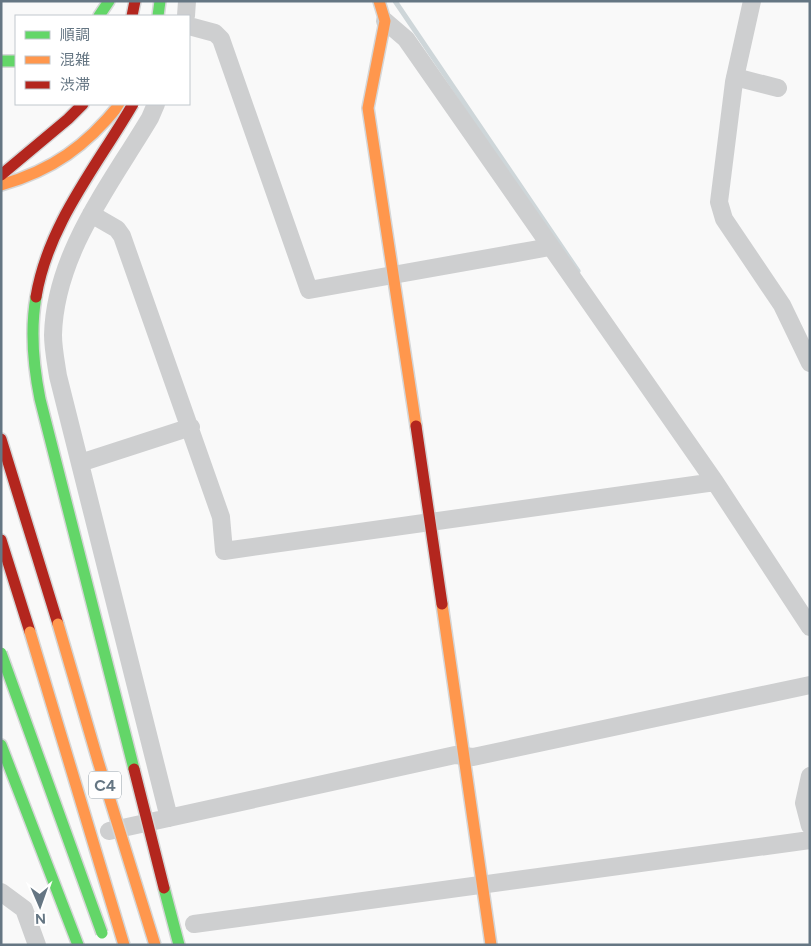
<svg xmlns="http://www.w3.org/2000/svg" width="811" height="946" viewBox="0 0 811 946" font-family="Figtree,'Noto Sans JP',sans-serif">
	<rect width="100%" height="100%" fill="#f9f9f9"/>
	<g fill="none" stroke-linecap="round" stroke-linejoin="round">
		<path stroke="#ced6d9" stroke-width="5" d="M395,1L578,271"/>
		<defs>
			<path id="fast" d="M99,16L109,1
				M158,16L160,1
				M1,61H16
				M1,745L78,945
				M164,888L179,945"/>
			<path id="slow" d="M379,1L385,21L368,108L416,426
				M1,185C53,170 86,146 120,104
				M442,604L491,945"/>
			<path id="jam" d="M132,16L135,1
				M1,175L68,119L83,104
				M416,426L442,604
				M1,439L58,624
				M1,540L30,632"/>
		</defs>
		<use href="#fast" stroke="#d5d6d7" stroke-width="14"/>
		<use href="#slow" stroke="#d5d6d7" stroke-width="14"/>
		<use href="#jam" stroke="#d5d6d7" stroke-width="14"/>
		<path stroke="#cecfd0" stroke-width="18" d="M752,1L734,82L719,202L724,219L782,305L810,363
			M186,16L187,1
			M385,21L406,39L715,482L810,627
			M189,26L215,33L221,39L309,290L550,247
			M735,77L778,88
			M156,104L150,118C110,185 55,254 53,335C53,348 56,363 58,376L169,818
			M91,214L117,229L122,236L221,517L224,551L715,482
			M80,463L191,427
			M810,776L804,803L810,826
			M109,831L455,755L473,757L810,685
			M1,892L24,909L37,945
			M194,924L810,840"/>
		<use href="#fast" stroke="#63d668" stroke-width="11"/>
		<use href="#slow" stroke="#ff974d" stroke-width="11"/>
		<use href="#jam" stroke="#b3261e" stroke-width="11"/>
		<defs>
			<path id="fast-bridge" d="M36,297C30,331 33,364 40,399L134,769
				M1,653L102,933"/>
			<path id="slow-bridge" d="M58,624L98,761L155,945
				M30,632L124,945"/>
			<path id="jam-bridge" d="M36,297C48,224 97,166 133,104
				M134,769L164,888"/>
		</defs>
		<use href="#fast-bridge" stroke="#d5d6d6" stroke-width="14" stroke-linecap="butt"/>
		<use href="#slow-bridge" stroke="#d5d6d6" stroke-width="14" stroke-linecap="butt"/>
		<use href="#jam-bridge" stroke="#d5d6d6" stroke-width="14" stroke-linecap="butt"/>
		<use href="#fast-bridge" stroke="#63d668" stroke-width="11"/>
		<use href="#slow-bridge" stroke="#ff974d" stroke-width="11"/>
		<use href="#jam-bridge" stroke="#b3261e" stroke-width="11"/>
	</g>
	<g text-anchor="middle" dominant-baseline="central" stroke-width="5" stroke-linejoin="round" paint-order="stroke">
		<rect fill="#fff" stroke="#939fa8" stroke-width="1" x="89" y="771.5" width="32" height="27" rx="4"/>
		<g font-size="16" font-weight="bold" fill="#657683">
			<text x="105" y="785">C4</text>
		</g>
	</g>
	<rect width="811" height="946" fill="none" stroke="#657683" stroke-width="5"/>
	<rect x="15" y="15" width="175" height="90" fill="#ffffff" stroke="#c1c8cd"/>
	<rect x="25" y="31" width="25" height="8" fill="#63d668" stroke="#c1c8cd"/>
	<text x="60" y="40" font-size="15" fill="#657683">順調</text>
	<rect x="25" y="56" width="25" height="8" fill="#ff974d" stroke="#c1c8cd"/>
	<text x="60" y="65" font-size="15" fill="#657683">混雑</text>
	<rect x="25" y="81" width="25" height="8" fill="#b3261e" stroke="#c1c8cd"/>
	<text x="60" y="90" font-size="15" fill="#657683">渋滞</text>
	<g transform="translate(40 906) rotate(178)" stroke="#ffffff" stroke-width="4" paint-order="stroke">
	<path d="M0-4L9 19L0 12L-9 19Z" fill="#657683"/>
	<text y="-8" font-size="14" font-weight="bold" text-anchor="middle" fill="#657683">N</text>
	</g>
</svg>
